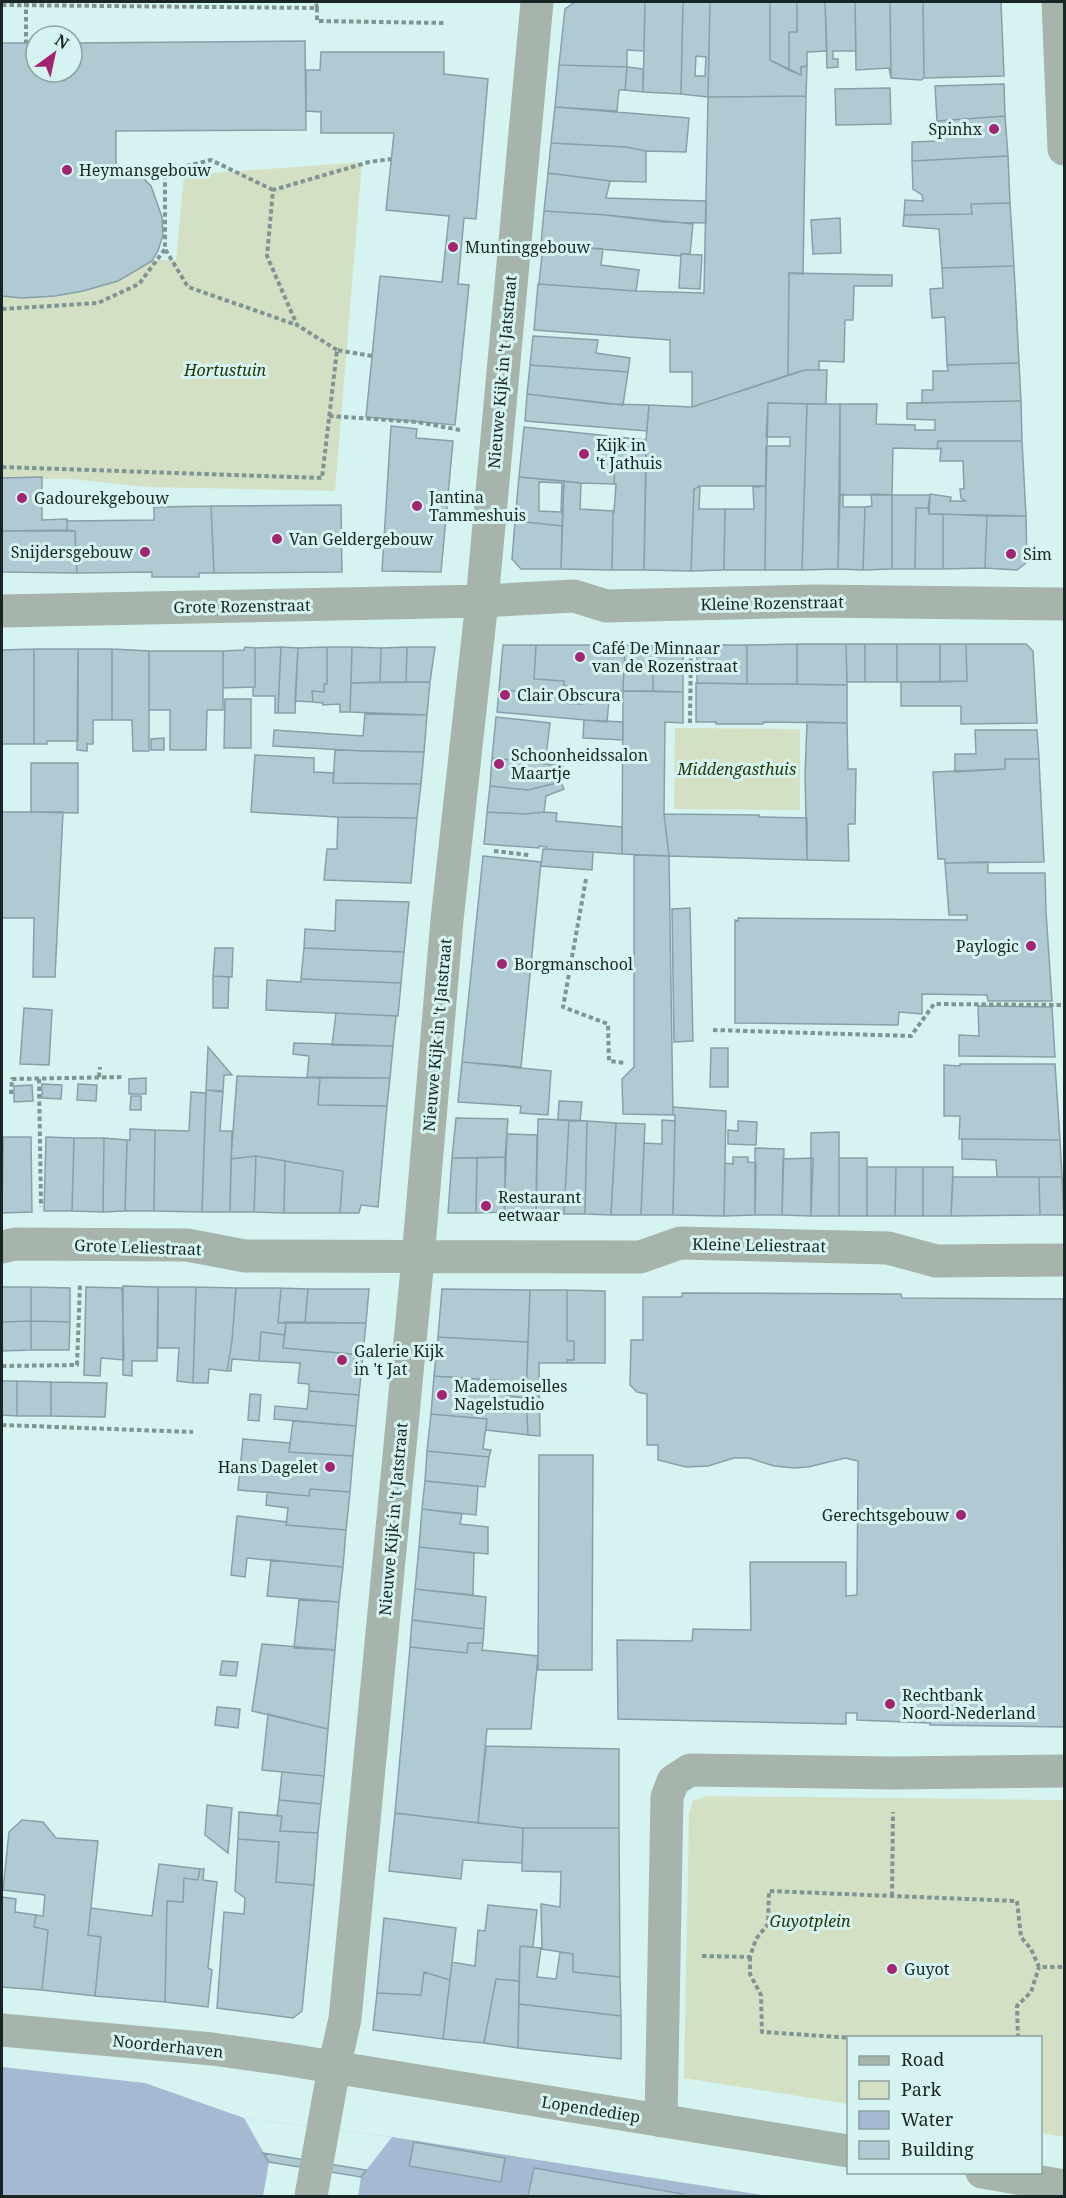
<svg xmlns="http://www.w3.org/2000/svg" width="1066" height="2198" viewBox="0 0 1066 2198" font-family="'Noto Serif',serif">
	<rect width="100%" height="100%" fill="#d5f4f1"/>
	<path fill="#d4e0c4" d="M362,162L335,491L145,487L72,479H2V262L176,260L184,175Z
		M675,728L800,729V810L674,809Z
		M707,1796L1064,1800V2137L1041,2133L1040,2038H848V2104L684,2078L689,1812L693,1801Z"/>
	<path fill="#a5b9d2" d="M2,2067L145,2083L244,2118L392,2137L769,2196H2Z"/>
	<path fill="#d5f4f1" d="M244,2118L392,2137L361,2177L358,2196H263L269,2162Z"/>
	<path fill="#afcad3" stroke="#86a0a9" stroke-width="1.5" fill-rule="evenodd" d="M575,2H645L644,51L627,50V67L559,65L565,9Z
		M645,2H683L681,94L643,92Z
		M683,2H710L708,97L681,94ZM696,56L706,57L705,76H695Z
		M710,2H770V60L801,75V67L807,66L806,96L708,97Z
		M770,2H797V32H789V70L770,60Z
		M797,2H825L827,51L807,52V66L801,67V75L789,70V32H797Z
		M825,2H855L856,51H833V59H838V67L827,68Z
		M855,2H890L891,78L889,68L856,70Z
		M890,2H923L924,78L921,80L891,78Z
		M923,2H1001L1004,76L924,78Z
		M305,41L306,130L116,131V165L129,167L138,173L151,186L162,217L163,235L158,251L152,261L118,281L83,291L55,296L22,298L2,296V43H36V72H72V43Z
		M321,52H444V74L488,79L476,219L464,218L458,284L469,285L455,425L366,417L380,276L442,282L449,216L386,210L394,133H321V112L306,111V70H320Z
		M559,65L627,67L625,90H619L617,111L555,107Z
		M627,67L643,69V92L625,90Z
		M1004,84L1005,116L937,121L935,86Z
		M890,88L891,124L836,125L835,89Z
		M806,96L803,274L789,273L788,375L692,407V372H670V340L534,330L538,284L636,291L704,293L708,97Z
		M555,107L689,118L686,152L646,151L626,147L551,143Z
		M1005,116L1008,156L912,161V142L938,141L937,121Z
		M551,143L626,147L646,151V182L610,181L548,173Z
		M1008,156L1010,203L971,204L972,214L904,215L905,200L923,201L922,195L913,189L912,161Z
		M548,173L610,181L606,198L706,201V223L664,222L606,215L544,211Z
		M1010,203L1014,266L942,268L939,229L903,226L904,215L972,214L971,204Z
		M544,211L606,215L693,224L690,254H681V256L541,244Z
		M840,218L841,253L813,254L811,220Z
		M543,244L603,249L601,265L639,270L636,291L539,284Z
		M681,254L702,255L700,289L679,288Z
		M1014,266L1019,363L947,365L945,317L932,318L930,289L943,288L942,268Z
		M789,273L892,275V286H854L853,320H845L844,362L819,361V370H805L788,375Z
		M533,336L598,340L596,353L630,358L628,372L530,365Z
		M1019,363L1021,401L922,403V390H933V371H948L947,365Z
		M530,365L628,372L623,405L527,394Z
		M805,370H827L826,404L768,403L766,486H700L694,489L691,571L644,570L646,440L649,405L692,407Z
		M527,394L609,404L649,405L647,431L525,421Z
		M1021,401L1022,441H938L937,449L893,448L892,495H840V404H877L876,424L915,425V430H935V420L907,419V403Z
		M768,403L807,404L802,570H765L766,446H790V437H766Z
		M807,404H840L838,569L802,570Z
		M391,426L417,429L416,438L453,441L441,572L382,571Z
		M524,427L646,440V468L615,467L614,484L581,483L519,477Z
		M938,441H1022L1026,516L929,514L930,494L951,497L950,501H965L961,498L960,489H964L963,461H940L941,448L937,449Z
		M615,467L646,468L644,570H612L613,511L614,512L616,484H614Z
		M42,477V520L67,519V530L2,531V478Z
		M519,477L564,481L562,526L515,521ZM539,482L562,483L561,512L539,511Z
		M564,481L581,483L580,509L613,511L612,570L561,569Z
		M700,486L699,509H725L724,570L691,571L694,489Z
		M766,486L765,570H724L725,509H754L753,487Z
		M843,494V507H865L863,570L838,569L840,495Z
		M871,494L892,495V569L863,570L865,507L872,506Z
		M892,495H930L928,508H916L915,569H892Z
		M341,505L342,572L214,573L211,506Z
		M211,506L214,573H199V577H152V572L77,573L75,531L67,530V521L154,520V507Z
		M916,508H928L929,514H943V569H915Z
		M943,514L987,516L985,568L943,569Z
		M987,516H1026L1027,562L1017,570L985,568Z
		M515,521L562,526L561,569H521L512,559Z
		M2,531H75L77,573L2,572Z
		M797,644V684H747V645Z
		M797,644H846L847,685L797,684Z
		M846,644H865V682H847Z
		M865,644H897V682H865Z
		M897,644H940V682H897Z
		M940,644H966L967,681L940,682Z
		M966,644H1026L1033,651L1037,723L961,724V706H901V682L967,681Z
		M503,645H536L534,679L564,681L563,694L499,690Z
		M536,645H625L623,691H576L564,685V681L534,679Z
		M625,645L653,646V691H623Z
		M697,645H747V684L697,683Z
		M653,646H683V692L653,691Z
		M245,647L255,648V687L223,688V651L244,650Z
		M281,647L298,648L295,713H278Z
		M281,647L279,687L278,713H275V696H253V687H255V648Z
		M327,647H352L350,712H340V704L323,705V703L313,702L312,691L324,692V684H327Z
		M327,647V684H324V692L312,691L313,702L295,701L298,648Z
		M352,647L381,648L380,682L351,683Z
		M407,647L406,682H380L381,648Z
		M407,647H435L430,682H406Z
		M34,649H78V741H47V744H34Z
		M34,649V744H2V650Z
		M78,649H112V720H93V744H87V751L77,750Z
		M112,649L149,651V751H133L132,720H112Z
		M149,651H223V710H207L206,750H170V710H149Z
		M430,682L427,715L350,712L351,683Z
		M696,683L847,685V723L763,722V724H716V722H696Z
		M499,690L563,694V703L582,704V698L609,700L607,722L497,712Z
		M623,691L683,692V723L665,722L664,814L669,856L622,854Z
		M225,699H251V748H224Z
		M365,714L427,715L424,752L362,751L273,746L274,730L363,736Z
		M496,717L550,723L545,764L492,758Z
		M584,720L623,722V740L583,738Z
		M807,722L847,723L848,769H856L855,824H848L849,861L807,860L805,776Z
		M975,730H1037L1039,759H1005V769L955,772V754H976Z
		M164,738V750H151V739Z
		M335,750L424,752L421,784L333,783Z
		M255,755L314,758V772L334,773L333,783L421,784L417,818L338,817L251,812Z
		M492,758L563,766L561,782L528,790L490,786Z
		M1005,759H1039L1044,862L945,863V859H938L933,772L1005,769Z
		M31,763H78V813L31,812Z
		M561,782L564,789L546,796L544,812L525,814L487,812L490,786L528,790Z
		M2,812H63L55,977H33L34,918H2Z
		M487,812L525,814L544,812L557,813L556,821L622,827V854L546,849L547,847L539,846V848L484,844Z
		M664,814L759,815V817L807,818V860L669,856Z
		M338,817L417,818L411,883L324,880L327,849H337Z
		M543,849L593,852L592,870L541,866Z
		M634,855L669,856L673,1115L623,1114L622,1079L634,1067Z
		M483,856L541,862L521,1067L462,1062Z
		M988,862V873H1045L1046,912L1052,1001H988L987,995L922,994V1014L899,1012L898,1025L735,1023V920L738,921V918L967,920V915H949L945,863Z
		M336,900L409,902L404,952L304,948L305,929L335,931Z
		M690,908L693,1041L674,1042L672,909Z
		M215,948H233L232,977L213,976Z
		M304,948L404,952L401,983L301,979Z
		M213,976L229,977L228,1008H213Z
		M301,979L401,983L398,1016L266,1010L267,980L301,982Z
		M978,1006L1052,1007L1055,1057L959,1056V1035L979,1036Z
		M24,1008L52,1010L49,1065L20,1064Z
		M336,1013L396,1016L393,1046L332,1045Z
		M294,1043L393,1046L390,1078L307,1077L309,1056L293,1054Z
		M208,1047L232,1075H224L223,1091L206,1090Z
		M711,1048H728V1087H710Z
		M462,1062L551,1071L548,1115L520,1113L521,1106L458,1102Z
		M960,1064H1055L1060,1140L959,1139L960,1116H944V1065L960,1066Z
		M237,1076L320,1078L318,1105L387,1106L378,1207L361,1205L359,1213H340L343,1171L256,1156L231,1159Z
		M146,1078V1094H129V1079Z
		M320,1078H390L387,1106L318,1105Z
		M42,1084L62,1085L61,1099L42,1098Z
		M78,1084L97,1085L96,1101L77,1100Z
		M32,1085L33,1101L14,1102V1086Z
		M206,1090L223,1092L220,1131H232L230,1212H202Z
		M191,1092L206,1093L202,1212L154,1211L155,1130L189,1131Z
		M131,1096H141V1110H130Z
		M559,1101L582,1102L580,1121L558,1120Z
		M673,1107L726,1111L724,1216L673,1215L675,1115H673Z
		M456,1118L508,1119L505,1157L452,1158Z
		M538,1119L569,1120L564,1214L536,1213Z
		M569,1120L587,1121L585,1214H564Z
		M662,1120L675,1121L673,1215H641L644,1143L662,1144Z
		M587,1121L616,1123L611,1215L585,1214Z
		M738,1121L757,1122L756,1145L728,1144V1130L738,1131Z
		M616,1123L645,1124L641,1215H611Z
		M130,1129L155,1130L154,1211H125L127,1140H130Z
		M839,1132V1216H811V1133Z
		M507,1134L537,1135L536,1213H504Z
		M3,1137H31L32,1212L2,1213Z
		M46,1137L74,1138L72,1211H44Z
		M74,1138H104L103,1212L72,1211Z
		M104,1138L127,1140L125,1211L103,1212Z
		M962,1139L1060,1140L1062,1177H997L996,1160L962,1159Z
		M755,1148L784,1149L782,1215H755Z
		M256,1156L254,1212H230L231,1159Z
		M256,1156L285,1161L284,1213L254,1212Z
		M505,1157V1212L476,1213L477,1158Z
		M733,1157H748V1162L756,1163L755,1215L724,1216L725,1163L733,1164Z
		M452,1158H477L476,1213H448Z
		M813,1158L811,1216L782,1215L783,1159Z
		M839,1158H867V1216H839Z
		M285,1161L343,1171L340,1213H284Z
		M867,1167H896L895,1216H867Z
		M896,1167H923V1216H895Z
		M923,1167H953L951,1216H923Z
		M953,1177H1039L1040,1215L951,1216Z
		M1039,1177H1062L1064,1215H1040Z
		M123,1286L158,1287L157,1361H132V1376L123,1375Z
		M2,1287H31V1321L2,1322Z
		M31,1287L70,1288V1322L31,1321Z
		M86,1287L122,1288L124,1360L101,1358L100,1376L84,1375Z
		M158,1287H196L193,1383L177,1381L179,1348H158Z
		M196,1287L236,1288L232,1341L227,1371L209,1369L208,1383H193Z
		M236,1288H281L278,1323L286,1322L285,1335L261,1332L259,1361L232,1359L231,1371H227L232,1341Z
		M281,1288L308,1289L305,1323H278Z
		M308,1289H369L366,1323H305Z
		M442,1289L530,1290L528,1342L438,1337Z
		M530,1290H567V1341H574V1360H567V1363H539L540,1436L528,1435L526,1398Z
		M567,1290L605,1291V1363H567V1360H574V1341H567Z
		M682,1293L901,1294L902,1298L1063,1299L1064,1727L930,1725V1723L857,1720V1713H846V1724L618,1719L617,1640L692,1641L693,1629L751,1630L750,1562H846V1596L857,1595L858,1461L845,1458L808,1467L794,1468L774,1466L749,1458H734L708,1466L686,1467L658,1460V1445H647V1394L637,1392L630,1385L631,1340H643V1297H682Z
		M31,1321L70,1322L69,1350H31Z
		M31,1321V1350L2,1351V1322Z
		M286,1322L366,1323L363,1355L283,1348Z
		M261,1332L285,1335L283,1348L363,1355L359,1395L309,1391V1384L298,1383L300,1363L259,1361Z
		M438,1337L528,1342L526,1398L507,1396V1381L434,1376Z
		M434,1376L507,1381V1396L526,1398L528,1435L486,1430L487,1419L431,1414Z
		M2,1381H17V1416L2,1415Z
		M17,1381L51,1382V1416H17Z
		M51,1382L107,1383L105,1417L51,1416Z
		M309,1391L359,1395L356,1426L274,1419L275,1406L307,1409Z
		M250,1394L261,1395L259,1421L248,1420Z
		M431,1414L487,1419L483,1449L491,1450L489,1457L427,1451Z
		M293,1421L356,1426L353,1456L289,1452Z
		M243,1439L290,1443L289,1452L353,1456L350,1492L310,1489L309,1496L238,1490Z
		M427,1451L489,1457L485,1487L425,1481Z
		M539,1455H593L592,1670H538Z
		M425,1481L478,1486L476,1515L422,1509Z
		M310,1489L350,1492L346,1530L286,1525L288,1508L266,1505L267,1492L309,1496Z
		M422,1509L462,1514L460,1524L488,1527V1554L419,1547Z
		M237,1516L287,1522L286,1525L346,1530L343,1567L247,1558L245,1577L231,1575Z
		M419,1547L474,1553L473,1595L415,1589Z
		M271,1560L343,1567L339,1602L267,1596Z
		M415,1589L486,1597L484,1629L412,1620Z
		M299,1600L339,1602L335,1650L294,1648Z
		M412,1620L484,1629L483,1643H468L467,1653L410,1647Z
		M468,1643H483L482,1650L538,1656L531,1729H487L478,1823L395,1813L410,1647L467,1653Z
		M262,1644L335,1650L328,1729L252,1711Z
		M222,1661L238,1662L236,1676L220,1675Z
		M217,1707L240,1709L238,1728L215,1725Z
		M268,1714L328,1729L324,1776L262,1770Z
		M486,1746L619,1749V1828H523L478,1823Z
		M282,1772L324,1776L321,1804L279,1800Z
		M279,1800L321,1804L318,1833L280,1831L282,1816H277Z
		M207,1805L232,1808L228,1853L205,1835Z
		M239,1812L282,1816L280,1831L318,1833L314,1885L276,1882L279,1842L238,1839Z
		M395,1813L523,1828L522,1863L463,1860L461,1879L389,1871Z
		M22,1820L43,1822L56,1838L98,1841L88,1935L101,1937L95,1996L42,1990L48,1930L34,1927L36,1915L43,1916L45,1895L3,1890L9,1832Z
		M523,1828H619L620,1977L573,1972V1954L542,1949L541,1904L560,1907L561,1872L522,1871Z
		M238,1839L279,1842L276,1882L314,1885L302,2011L293,2018L217,2008L224,1912L244,1914L245,1898L235,1891Z
		M159,1864L200,1869L198,1880L184,1878L183,1902L167,1901L165,2002L95,1996L101,1937L88,1935L91,1908L152,1916Z
		M200,1869H204L203,1880L217,1882L208,1968L212,1970L208,2007L165,2002L167,1901L183,1902L184,1878L198,1880Z
		M2,1897L16,1899L15,1912L36,1915L34,1927L48,1930L42,1990L2,1987Z
		M488,1905L537,1910L533,1947L520,1946L519,1981L496,1979L484,2043L443,2039L452,1962L475,1966L478,1930L485,1931Z
		M384,1918L456,1928L450,1980L424,1972L421,1995L377,1993Z
		M520,1946L541,1948L537,1977L556,1979L560,1952L573,1954V1972L620,1977L621,2016L519,2004Z
		M424,1972L450,1980L443,2039L373,2030L377,1993L421,1995Z
		M496,1979L519,1981L518,2048L484,2043Z
		M519,2004L621,2016V2059L518,2048Z
		M414,2142L505,2158L501,2182L409,2166Z
		M263,2153L366,2170L361,2177L269,2162Z
		M534,2168L683,2194L682,2196H528Z"/>
	<g fill="none" stroke-linecap="round" stroke-linejoin="round">
		<path stroke="#7f9593" stroke-width="4" stroke-dasharray="4.5 3" stroke-linecap="butt" d="M26,2V43
			M2,5L317,8L316,2
			M317,8V21L444,23
			M273,190L211,160L165,171V249L188,287L297,325
			M2,309L98,303L139,284L165,249
			M337,350L297,325L267,256L273,190L369,162L391,159
			M329,416L417,422L460,430
			M2,467L322,478L337,350L372,356
			M690,723L691,641
			M494,851L529,855
			M586,879L563,1007L608,1024L609,1061L625,1063
			M713,1030L911,1036L934,1004L1064,1005
			M99,1077L100,1067
			M39,1079L41,1207
			M11,1094L12,1079L124,1077
			M2,1366L77,1365L80,1283
			M2,1425L193,1432
			M892,1896L893,1812
			M702,1956L750,1957L756,1939L768,1924L769,1891L1017,1901L1021,1937L1031,1949L1039,1967H1064
			M750,1957V1974L761,1995L762,2032L853,2038
			M1018,2038L1017,2006L1031,1992L1039,1967"/>
		<path stroke="#a7b4ab" stroke-width="33" d="M1058,2L1064,149
			M2,611L482,601L574,596L606,606L815,601L1064,604
			M2,1247L15,1244L187,1245L245,1256L640,1257L680,1243L888,1248L936,1261L1064,1260
			M334,2068L345,2019L418,1258L447,920L482,601L537,2
			M661,2121L667,1797L673,1781L690,1770L893,1773L1064,1771"/>
		<path stroke="#a7b4ab" stroke-width="33" d="M2,2030L212,2049L284,2059L848,2151
			M982,2172L1064,2186
			M311,2196L334,2068"/>
	</g>
	<g fill="#a42474" stroke="#d5f4f1" stroke-width="2">
		<circle cx="994" cy="129" r="6"/>
		<circle cx="67" cy="170" r="6"/>
		<circle cx="453" cy="247" r="6"/>
		<circle cx="584" cy="454" r="6"/>
		<circle cx="22" cy="498" r="6"/>
		<circle cx="417" cy="506" r="6"/>
		<circle cx="277" cy="539" r="6"/>
		<circle cx="145" cy="552" r="6"/>
		<circle cx="1011" cy="554" r="6"/>
		<circle cx="580" cy="657" r="6"/>
		<circle cx="505" cy="695" r="6"/>
		<circle cx="499" cy="764" r="6"/>
		<circle cx="1031" cy="946" r="6"/>
		<circle cx="502" cy="964" r="6"/>
		<circle cx="486" cy="1206" r="6"/>
		<circle cx="342" cy="1360" r="6"/>
		<circle cx="442" cy="1395" r="6"/>
		<circle cx="330" cy="1467" r="6"/>
		<circle cx="961" cy="1515" r="6"/>
		<circle cx="890" cy="1704" r="6"/>
		<circle cx="892" cy="1969" r="6"/>
	</g>
	<g text-anchor="middle" dominant-baseline="central" stroke-width="6" stroke-linejoin="round" paint-order="stroke">
		<g font-size="16" fill="#192524" stroke="#d5f4f1" text-anchor="start">
			<text x="982" y="129" text-anchor="end">Spinhx</text>
			<text x="79" y="170">Heymansgebouw</text>
			<text x="465" y="247">Muntinggebouw</text>
			<text x="596" y="445">Kijk in<tspan x="596" dy="18">'t Jathuis</tspan></text>
			<text x="429" y="497">Jantina<tspan x="429" dy="18">Tammeshuis</tspan></text>
			<text x="34" y="498">Gadourekgebouw</text>
			<text x="289" y="539">Van Geldergebouw</text>
			<text x="133" y="552" text-anchor="end">Snijdersgebouw</text>
			<text x="1023" y="554">Sim</text>
			<text x="592" y="648">Café De Minnaar<tspan x="592" dy="18">van de Rozenstraat</tspan></text>
			<text x="517" y="695">Clair Obscura</text>
			<text x="511" y="755">Schoonheidssalon<tspan x="511" dy="18">Maartje</tspan></text>
			<text x="1019" y="946" text-anchor="end">Paylogic</text>
			<text x="514" y="964">Borgmanschool</text>
			<text x="498" y="1197">Restaurant<tspan x="498" dy="18">eetwaar</tspan></text>
			<text x="354" y="1351">Galerie Kijk<tspan x="354" dy="18">in 't Jat</tspan></text>
			<text x="454" y="1386">Mademoiselles<tspan x="454" dy="18">Nagelstudio</tspan></text>
			<text x="318" y="1467" text-anchor="end">Hans Dagelet</text>
			<text x="949" y="1515" text-anchor="end">Gerechtsgebouw</text>
			<text x="902" y="1695">Rechtbank<tspan x="902" dy="18">Noord-Nederland</tspan></text>
			<text x="904" y="1969">Guyot</text>
		</g>
		<g font-size="16" font-style="italic" fill="#263505" stroke="#d5f4f1">
			<text x="225" y="370">Hortustuin</text>
			<text x="737" y="769">Middengasthuis</text>
			<text x="810" y="1921">Guyotplein</text>
		</g>
		<g font-size="16" fill="#192524" stroke="#d5f4f1">
			<text transform="translate(502 372) rotate(-85)">Nieuwe Kijk in 't Jatstraat</text>
			<text transform="translate(772 603) rotate(-1)">Kleine Rozenstraat</text>
			<text transform="translate(242 606) rotate(-1)">Grote Rozenstraat</text>
			<text transform="translate(437 1035) rotate(-85)">Nieuwe Kijk in 't Jatstraat</text>
			<text transform="translate(759 1245) rotate(1)">Kleine Leliestraat</text>
			<text transform="translate(138 1247) rotate(2)">Grote Leliestraat</text>
			<text transform="translate(393 1519) rotate(-85)">Nieuwe Kijk in 't Jatstraat</text>
			<text transform="translate(168 2046) rotate(6)">Noorderhaven</text>
			<text transform="translate(591 2109) rotate(9)">Lopendediep</text>
		</g>
	</g>
	<rect width="1066" height="2198" fill="none" stroke="#192524" stroke-width="6"/>
	<rect x="847" y="2036" width="195" height="138" fill="#d5f4f1" stroke="#8aa19f" stroke-width="1.5"/>
	<rect x="859" y="2056" width="30" height="9" fill="#a7b4ab" stroke="#8aa19f" stroke-width="1.5"/>
	<text x="901" y="2066" font-size="18" fill="#192524">Road</text>
	<rect x="859" y="2081" width="30" height="18" fill="#d4e0c4" stroke="#8aa19f" stroke-width="1.5"/>
	<text x="901" y="2096" font-size="18" fill="#192524">Park</text>
	<rect x="859" y="2111" width="30" height="18" fill="#a5b9d2" stroke="#8aa19f" stroke-width="1.5"/>
	<text x="901" y="2126" font-size="18" fill="#192524">Water</text>
	<rect x="859" y="2141" width="30" height="18" fill="#afcad3" stroke="#8aa19f" stroke-width="1.5"/>
	<text x="901" y="2156" font-size="18" fill="#192524">Building</text>
	<g transform="translate(54 54) rotate(33)"><circle r="28" fill="#d5f4f1" stroke="#8aa19f" stroke-width="1.5"/>
	<path d="M0-4.5L10 22L0 15L-10 22Z" fill="#a42474"/>
	<text y="-9" font-size="16" font-weight="bold" text-anchor="middle" fill="#192524">N</text>
	</g>
</svg>
